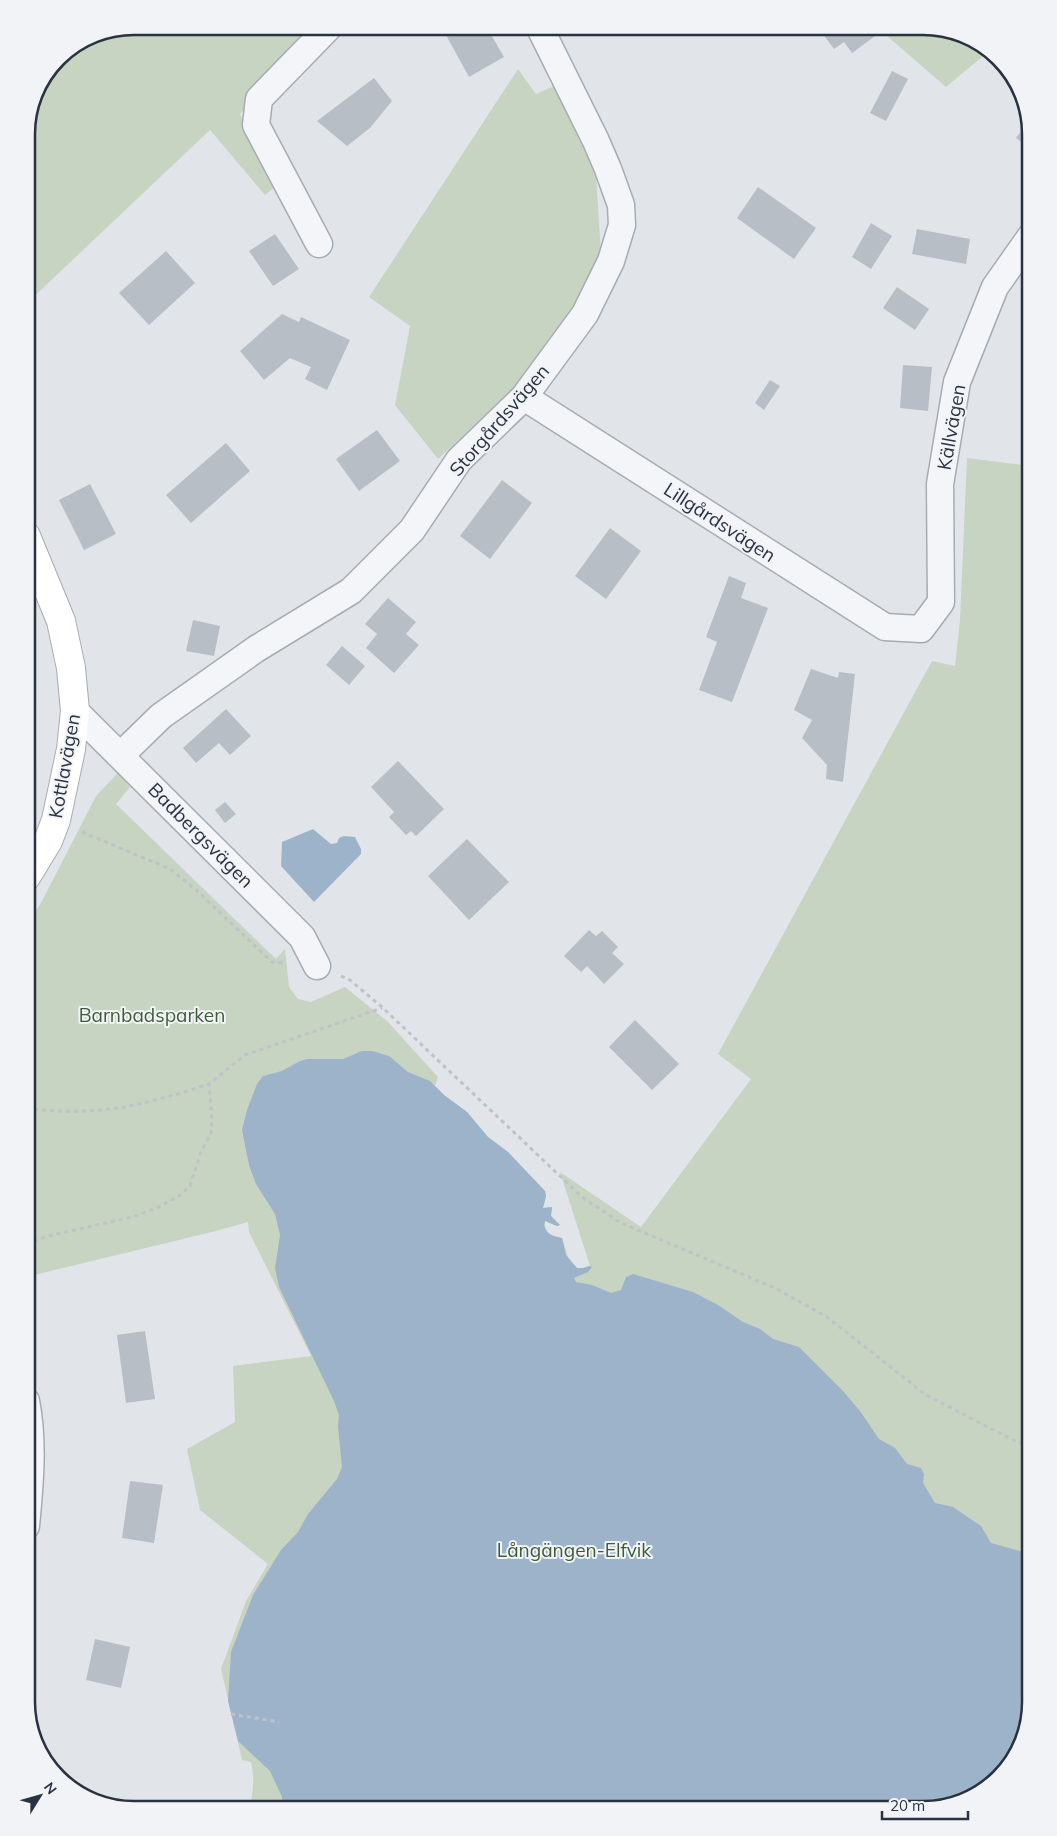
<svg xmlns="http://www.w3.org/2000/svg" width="1057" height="1836" viewBox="0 0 1057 1836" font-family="Mulish,sans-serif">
	<rect width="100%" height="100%" fill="#e1e5ea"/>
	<path fill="#c7d4c2" d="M134,26H328L240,114L276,186L265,195L210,130L26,304V127L35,92L58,58L93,34Z
		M888,26L931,27L983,45L989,51L946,87L886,35Z
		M518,69L536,94L554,86L596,175L601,254L575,303L522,380L438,459L395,405L410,326L369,297Z
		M967,458L1031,466V1703L1013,1762L971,1799L923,1810H249C253,1794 255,1778 251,1762L242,1760L221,1669L246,1601L268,1564L200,1510L187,1449L235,1422L233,1366L311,1356L249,1232L248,1222L216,1231L26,1277V925L41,903L96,796L118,773L130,787L116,804L276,959L285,949L289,987L298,999L311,1002L345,987L387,1021L438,1077L435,1086L444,1095L467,1112L488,1137L508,1152L545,1191L546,1196L543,1208L552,1207L551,1216L560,1225L557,1226L545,1221L544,1225L550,1235L562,1238C566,1247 567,1265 579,1269C582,1270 587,1267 590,1266L560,1172L641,1227L751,1079L718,1054L932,661L955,666L960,620Z"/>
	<path fill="#9cb3ca" d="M313,829L331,844L337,843L339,838L344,836L355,837L361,849V854L314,902L281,866L282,842Z
		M362,1051H372L389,1056L408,1072L430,1081L444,1095L467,1112L488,1137L508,1152L545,1191L546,1196L543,1208L552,1207L551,1216L560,1225L557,1226L545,1221C542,1233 552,1236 562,1238L566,1255L577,1268H583L589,1266L592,1267L588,1272L574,1278L576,1282L592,1285L611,1293L621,1290L626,1277L633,1274L693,1292L718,1305L743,1322L760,1329L773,1339L799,1347L843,1391L860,1411L879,1439L895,1448L907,1464L921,1468L924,1474L923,1483L935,1503L953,1507L981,1526L991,1543L1031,1554V1703L1013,1762L971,1799L923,1810H279L282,1803V1797L270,1771L238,1741L228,1701L231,1652L253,1595L281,1550L298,1532L308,1514L337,1479L342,1467L338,1427L339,1415L334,1401L279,1287L275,1268L280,1235L275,1214L256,1184L249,1165L242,1130L247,1110L257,1084L263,1076L282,1071L300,1061L307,1059H343Z"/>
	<path fill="#b8bec6" d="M441,26H486L504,57L469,77Z
		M817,26H873L878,34L852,53L844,42L834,49Z
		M892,71L908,79L886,121L870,113Z
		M374,78L392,101L370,128L347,146L317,121Z
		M1028,122L1031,134V149L1016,138Z
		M758,187L816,228L794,259L737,218Z
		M871,223L892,236L871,269L852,257Z
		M917,229L970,239L966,264L912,254Z
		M275,234L299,269L273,286L249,251Z
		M166,251L195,283L149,325L119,293Z
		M897,287L929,309L915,330L883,308Z
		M282,314L299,322L301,317L350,340L327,390L305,379L311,367L290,358L264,380L240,351Z
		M903,365L932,367L928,411L900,408Z
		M770,380L780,386L764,410L755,403Z
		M377,430L400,461L359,491L336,459Z
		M226,443L250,471L191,523L166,495Z
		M502,480L532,503L490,559L460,536Z
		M90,484L116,534L84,550L59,500Z
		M610,528L641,551L606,599L575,576Z
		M729,576L746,583L741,598L768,608L732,702L699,690L717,642L706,637Z
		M388,598L416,622L406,634L419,645L394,673L366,648L377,634L365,624Z
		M193,620L220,626L214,656L186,651Z
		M342,646L365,666L349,685L326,665Z
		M811,669L838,678L839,672L855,674L843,782L826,779L827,765L802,738L812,720L794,710Z
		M226,709L251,736L230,755L219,743L196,763L183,748Z
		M398,761L444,809L416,836L411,831L406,835L389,817L394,812L371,787Z
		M225,802L236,814L225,823L215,810Z
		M467,839L509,882L469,920L428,876Z
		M589,930L596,936L602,931L618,947L612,953L624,964L604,984L587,966L581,972L564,956Z
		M635,1020L679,1064L652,1090L609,1047Z
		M145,1331L155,1399L126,1403L117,1335Z
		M130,1481L163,1485L154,1543L122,1538Z
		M95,1639L130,1647L121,1688L86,1680Z
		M69,1786L95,1793L94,1798L74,1791Z"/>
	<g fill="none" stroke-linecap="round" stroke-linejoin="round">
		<defs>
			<path id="street" d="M319,244L256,125L259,99L330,26
				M524,397L885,627L921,629L941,602L940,484L957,382L995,287L1031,236
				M75,711L302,937L317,966
				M121,755L161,716L256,649L351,591L412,530L459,460L524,397L585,314L611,261L622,225L621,205L608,169L596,141L539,26
				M26,1526C30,1484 34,1442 26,1401"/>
			<path id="secondary" d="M26,877L48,841L56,820L71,749L75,711L71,668L61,621L26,536"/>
		</defs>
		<use href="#street" stroke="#a6acb4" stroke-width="29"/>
		<use href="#secondary" stroke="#a6acb4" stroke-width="30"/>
		<path stroke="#bfc2c8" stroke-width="3" stroke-dasharray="4 4" stroke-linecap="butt" d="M26,672L33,759V783
			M82,832L170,869L194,888L272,962L285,963
			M341,976L350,980L383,1008L582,1197L621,1223L775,1288L827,1317L926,1395L1031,1449
			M26,1109C46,1110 65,1112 84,1111C127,1110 169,1097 209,1084
			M26,1244L48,1236L132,1217L157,1208L179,1196L190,1186L201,1152L211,1133L212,1120L209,1084L245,1055L382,1008
			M231,1714L279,1722"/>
		<use href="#street" stroke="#f4f5f8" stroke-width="26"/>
		<use href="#secondary" stroke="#fff" stroke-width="28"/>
	</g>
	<g text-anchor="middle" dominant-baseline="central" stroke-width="4" stroke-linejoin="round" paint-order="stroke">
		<g font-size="19" fill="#293241" stroke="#f1f3f7">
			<text transform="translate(499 420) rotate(-49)">Storgårdsvägen</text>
			<text transform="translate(951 427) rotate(-80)">Källvägen</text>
			<text transform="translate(720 522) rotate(33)">Lillgårdsvägen</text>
			<text transform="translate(64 766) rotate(-80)">Kottlavägen</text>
			<text transform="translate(201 835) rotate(45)">Badbergsvägen</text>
		</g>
		<g font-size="19" fill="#3e5d37" stroke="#f1f3f7">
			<text x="152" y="1015">Barnbadsparken</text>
			<text x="574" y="1550">Långängen-Elfvik</text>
		</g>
	</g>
	<path d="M0 0H1057V1836H0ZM134 35H923A99 99 0 0 1 1022 134V1702A99 99 0 0 1 923 1801H134A99 99 0 0 1 35 1702V134A99 99 0 0 1 134 35Z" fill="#f1f3f7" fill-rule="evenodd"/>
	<path fill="none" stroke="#293241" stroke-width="2.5" d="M134 35H923A99 99 0 0 1 1022 134V1702A99 99 0 0 1 923 1801H134A99 99 0 0 1 35 1702V134A99 99 0 0 1 134 35Z"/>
	<g transform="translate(40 1796) rotate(53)" stroke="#f1f3f7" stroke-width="4" paint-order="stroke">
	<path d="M0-4L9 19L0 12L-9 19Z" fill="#293241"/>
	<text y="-8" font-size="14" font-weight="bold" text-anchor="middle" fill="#293241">N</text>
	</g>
	<path d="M882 1811v8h86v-8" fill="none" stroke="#293241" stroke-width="2.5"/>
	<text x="890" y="1811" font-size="15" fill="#293241" stroke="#f1f3f7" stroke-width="4" paint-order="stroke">20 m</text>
</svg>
